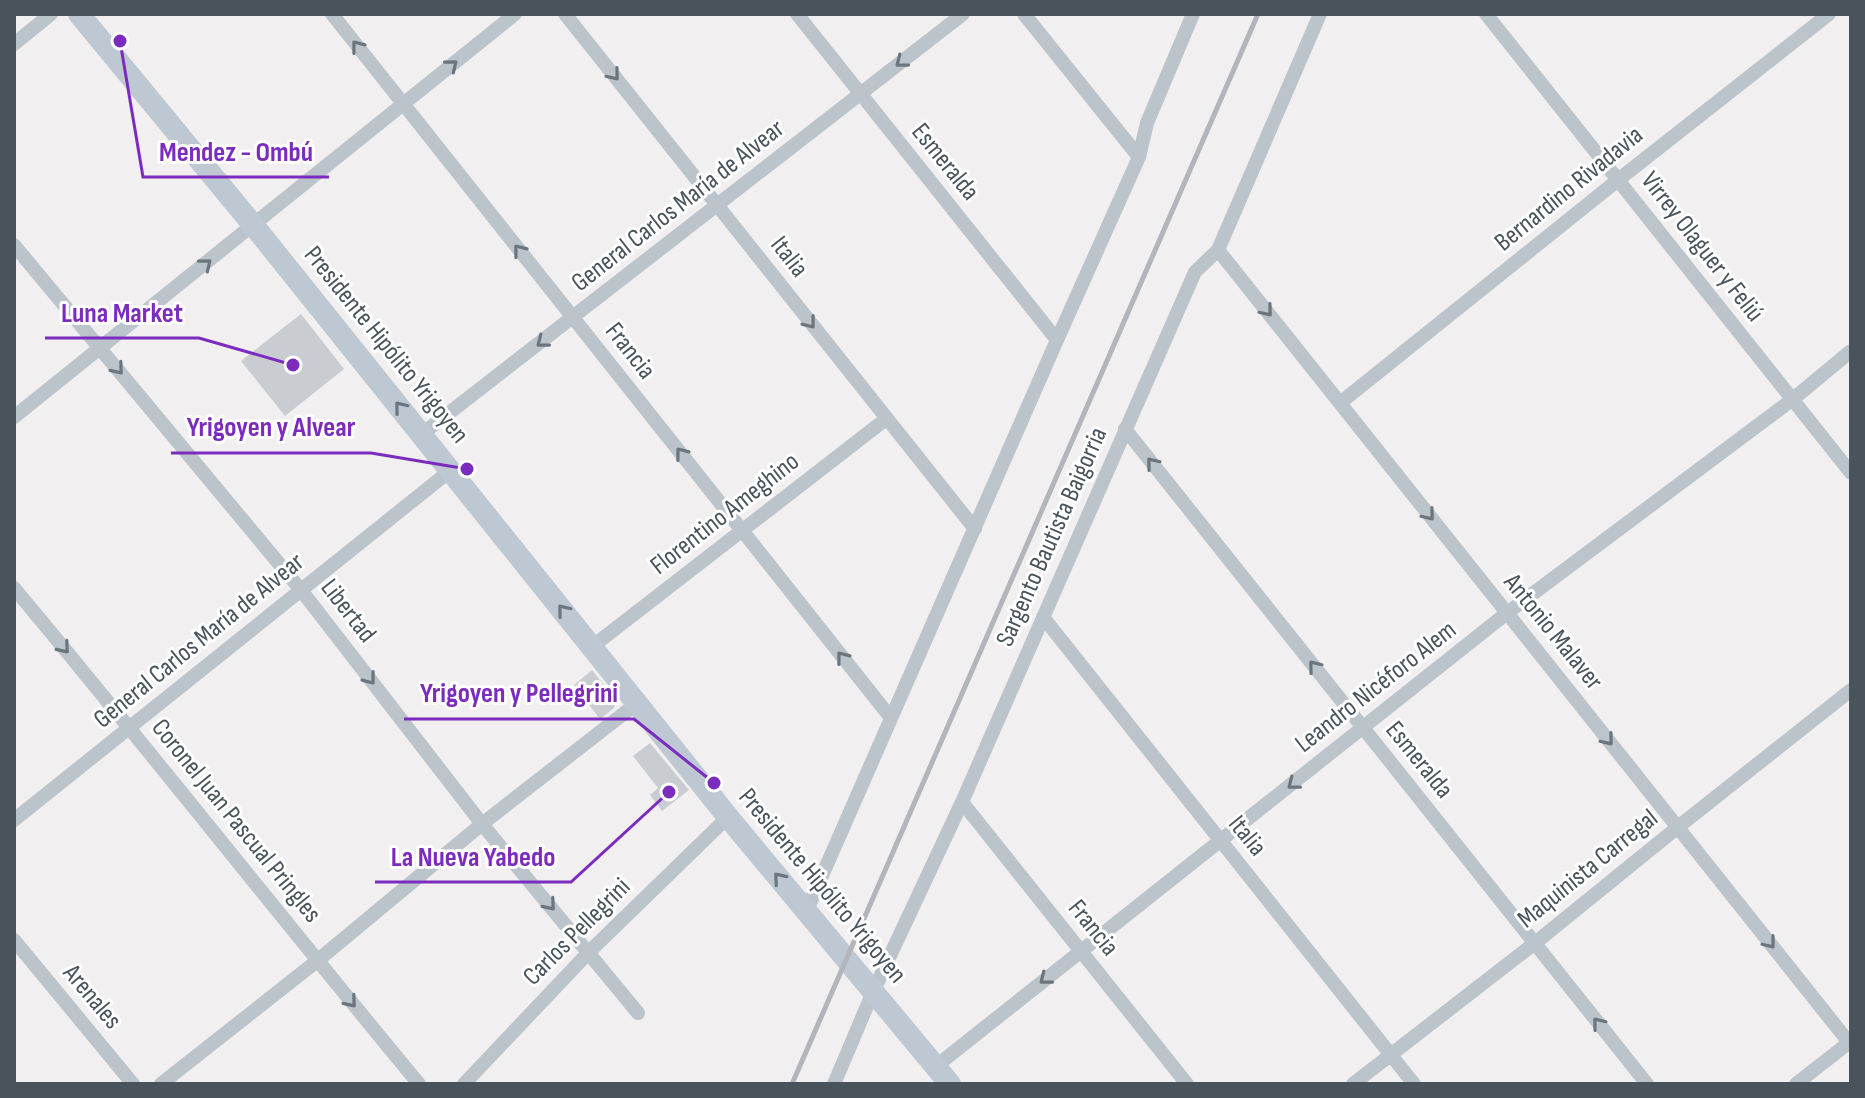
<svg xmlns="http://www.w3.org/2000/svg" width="1865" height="1098" viewBox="0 0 1865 1098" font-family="'Sofia Sans Condensed',sans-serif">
	<rect width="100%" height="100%" fill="#f1efef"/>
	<path fill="#c9ccd1" d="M301,314L344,369L285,416L241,361Z
		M592,670L616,700L614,708L600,719L574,685Z
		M650,743L689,790L662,811L650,795L658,788L633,756Z"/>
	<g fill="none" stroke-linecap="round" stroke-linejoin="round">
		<path stroke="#bcc4cb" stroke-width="14" d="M332,14L891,718
			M565,14L975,529
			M797,14L1057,340
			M1024,14L1139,157
			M1486,14L1851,473
			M14,44L51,14
			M14,245L301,590L482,824L638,1013
			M1218,250L1851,1045
			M1340,403L1618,180L1829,14
			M14,417L515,14
			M1125,429L1647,1084
			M422,434L963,14
			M14,588C151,752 283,920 419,1084
			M1043,617L1414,1084
			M593,646L886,419
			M962,802L1187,1084
			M14,820L451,470
			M807,910L1057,340L1139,157L1147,123L1193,14
			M14,940L133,1084
			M935,1067L1507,613L1793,399L1851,351
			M161,1084L317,961L482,824L636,704
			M464,1084L589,952L728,817
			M834,1084L873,992L962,802L1195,272L1218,250L1320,14
			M1353,1084L1535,943L1678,827L1851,690
			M1796,1084L1851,1041"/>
		<path stroke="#bec8d2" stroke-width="22" d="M79,14L254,226L728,817L950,1084"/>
		<path stroke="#b2b5b9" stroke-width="5" d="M792,1084L1258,14"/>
	</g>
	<defs><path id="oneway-chevron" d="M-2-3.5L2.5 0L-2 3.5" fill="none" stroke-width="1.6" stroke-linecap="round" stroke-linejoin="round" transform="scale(2)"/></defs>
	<g stroke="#6b757d">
		<use href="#oneway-chevron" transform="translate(357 46) rotate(-128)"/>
		<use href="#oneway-chevron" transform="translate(901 62) rotate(142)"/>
		<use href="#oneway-chevron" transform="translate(452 65) rotate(-39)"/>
		<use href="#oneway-chevron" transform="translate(614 75) rotate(51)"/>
		<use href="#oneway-chevron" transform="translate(519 250) rotate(-128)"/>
		<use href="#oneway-chevron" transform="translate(206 264) rotate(-39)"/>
		<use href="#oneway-chevron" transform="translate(1267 311) rotate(51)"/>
		<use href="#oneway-chevron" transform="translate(810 323) rotate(52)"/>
		<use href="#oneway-chevron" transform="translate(542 342) rotate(142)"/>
		<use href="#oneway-chevron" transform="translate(118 369) rotate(50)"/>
		<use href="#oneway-chevron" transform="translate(681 453) rotate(-128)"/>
		<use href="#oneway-chevron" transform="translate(1152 463) rotate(-129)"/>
		<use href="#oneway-chevron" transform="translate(1429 515) rotate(51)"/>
		<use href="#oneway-chevron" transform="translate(64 648) rotate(50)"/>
		<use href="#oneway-chevron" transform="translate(842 657) rotate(-128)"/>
		<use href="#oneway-chevron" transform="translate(1314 666) rotate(-129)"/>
		<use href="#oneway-chevron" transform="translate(370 679) rotate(52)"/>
		<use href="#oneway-chevron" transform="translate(1608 740) rotate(51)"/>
		<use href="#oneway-chevron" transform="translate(1293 784) rotate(142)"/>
		<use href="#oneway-chevron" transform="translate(550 905) rotate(50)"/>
		<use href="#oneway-chevron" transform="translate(1770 943) rotate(51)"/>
		<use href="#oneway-chevron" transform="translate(1045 979) rotate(142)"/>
		<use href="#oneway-chevron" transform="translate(351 1002) rotate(50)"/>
		<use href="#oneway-chevron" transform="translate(1598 1023) rotate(-129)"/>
	</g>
	<g stroke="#6b767f">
		<use href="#oneway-chevron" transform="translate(400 407) rotate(-129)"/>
		<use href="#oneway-chevron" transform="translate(563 610) rotate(-129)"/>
		<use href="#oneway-chevron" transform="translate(779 878) rotate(-130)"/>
	</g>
	<g text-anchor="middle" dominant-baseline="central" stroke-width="6" stroke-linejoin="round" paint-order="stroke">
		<g font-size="26" fill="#48535b" stroke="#fff">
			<text transform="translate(945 162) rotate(51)">Esmeralda</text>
			<text transform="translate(1569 189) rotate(-39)">Bernardino Rivadavia</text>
			<text transform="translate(678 206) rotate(-38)">General Carlos María de Alvear</text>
			<text transform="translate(1702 247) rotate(52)">Virrey Olaguer y Feliú</text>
			<text transform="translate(789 257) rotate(52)">Italia</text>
			<text transform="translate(386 345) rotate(51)">Presidente Hipólito Yrigoyen</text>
			<text transform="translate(630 351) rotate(52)">Francia</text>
			<text transform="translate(725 514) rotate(-38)">Florentino Ameghino</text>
			<text transform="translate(1052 537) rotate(-66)">Sargento Bautista Baigorria</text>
			<text transform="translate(348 611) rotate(52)">Libertad</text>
			<text transform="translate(1553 632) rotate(51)">Antonio Malaver</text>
			<text transform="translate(199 641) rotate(-39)">General Carlos María de Alvear</text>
			<text transform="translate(1376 687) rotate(-38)">Leandro Nicéforo Alem</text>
			<text transform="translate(1419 760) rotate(51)">Esmeralda</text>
			<text transform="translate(236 821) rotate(51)">Coronel Juan Pascual Pringles</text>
			<text transform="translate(1247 836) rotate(51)">Italia</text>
			<text transform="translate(1588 869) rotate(-39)">Maquinista Carregal</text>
			<text transform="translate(822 886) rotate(50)">Presidente Hipólito Yrigoyen</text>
			<text transform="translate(1093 928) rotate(51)">Francia</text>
			<text transform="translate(577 932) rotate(-45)">Carlos Pellegrini</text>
			<text transform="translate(92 997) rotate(50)">Arenales</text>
		</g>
	</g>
	<path fill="none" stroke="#7b2cbf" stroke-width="3" d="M120 41L143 177H329M293 365L199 338H45M467 469L371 453H171M714 783L634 719H404M669 792L571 882H375"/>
	<g fill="#7b2cbf" stroke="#fff" stroke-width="3">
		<circle cx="120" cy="41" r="8"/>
		<circle cx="293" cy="365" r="8"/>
		<circle cx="467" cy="469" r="8"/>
		<circle cx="714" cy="783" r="8"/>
		<circle cx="669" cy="792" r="8"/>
	</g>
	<g font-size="28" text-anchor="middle" font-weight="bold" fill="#7b2cbf" stroke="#fff" stroke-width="6" stroke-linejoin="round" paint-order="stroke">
		<text x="236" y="161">Mendez - Ombú</text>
		<text x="122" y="322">Luna Market</text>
		<text x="271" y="436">Yrigoyen y Alvear</text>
		<text x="519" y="702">Yrigoyen y Pellegrini</text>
		<text x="473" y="866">La Nueva Yabedo</text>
	</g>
	<rect width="1865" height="1098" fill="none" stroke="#48535b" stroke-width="32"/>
</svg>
